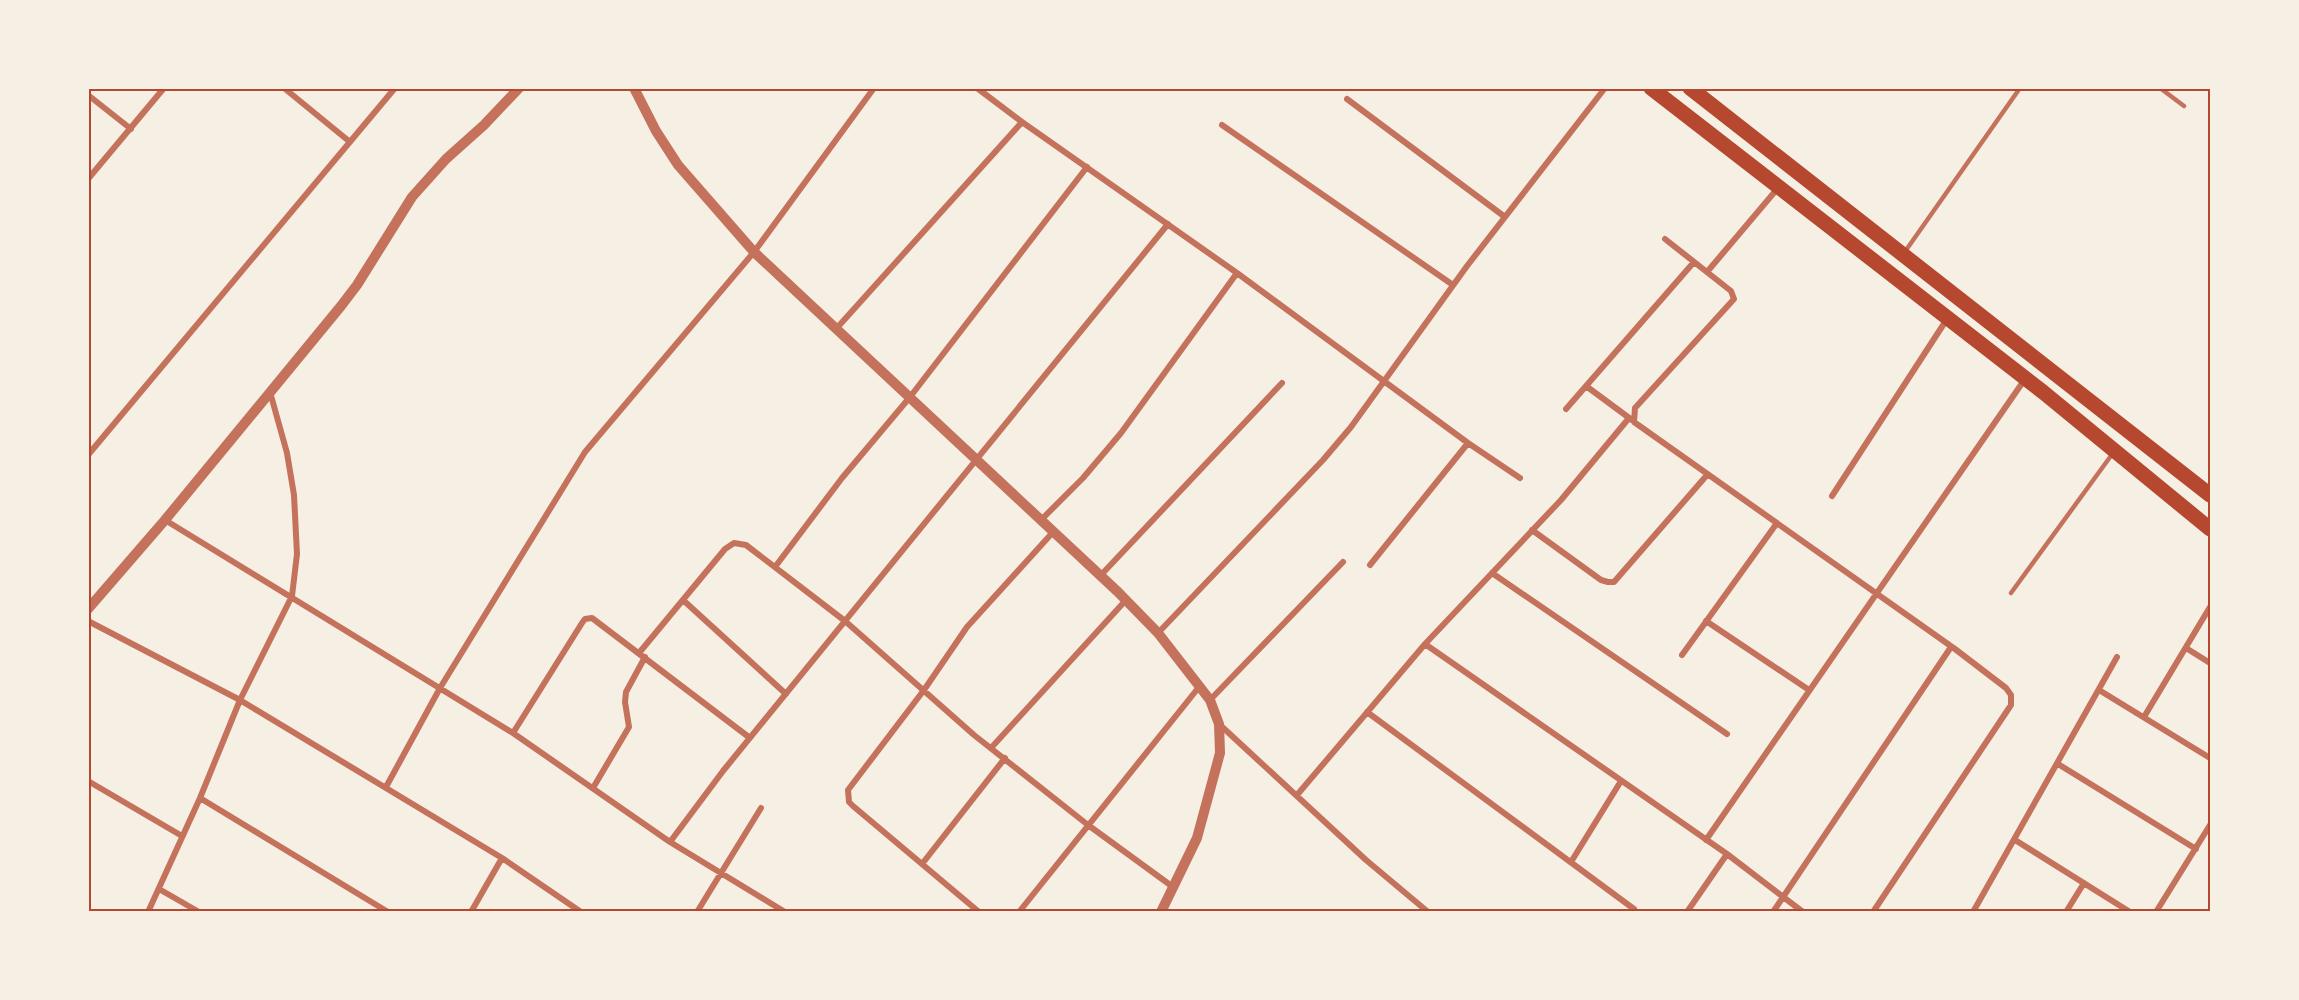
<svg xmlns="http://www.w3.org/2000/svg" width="2299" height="1000" viewBox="0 0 2299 1000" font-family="'Golos Text',sans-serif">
	<rect width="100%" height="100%" fill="#f6efe4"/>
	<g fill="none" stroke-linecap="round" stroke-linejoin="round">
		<path stroke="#c5725c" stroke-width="4.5" d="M2160,88L2184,106
			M1904,253L2020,88
			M2011,593L2113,453"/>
		<path stroke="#c5725c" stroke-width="6" d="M284,88L350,142
			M88,95L131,129
			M1347,99L1505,217
			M1022,122L1237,273L1468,443L1520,478
			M1222,125L1453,285
			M88,179L164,88
			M1665,239L1731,291L1734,299L1635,408L1634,422L1955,649L2006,688L2011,695V705L1873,912
			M1707,272L1778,188
			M836,329L1022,122L977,88
			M1586,386L1632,420
			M1566,409L1694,262
			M88,455L395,88
			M1832,496L1947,319
			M165,520L513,733L670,842L785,912
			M1041,520L1083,478L1121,433L1237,273
			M1532,530L1601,580L1608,582H1614L1707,475
			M1370,565L1468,443
			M775,567L842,478L910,397L1087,167
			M1492,573L1727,734
			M1101,575L1282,383
			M683,600L786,694
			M88,621L240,700L502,858L581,912
			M1706,621L1809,690
			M1158,633L1323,460L1351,427L1467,266L1605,88
			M1425,644L1727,854L1803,912
			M2186,648L2210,663
			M639,653L725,549L734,543L746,545L845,621L974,735L1088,825L1173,887
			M1682,655L1777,523
			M2099,690L2210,758
			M1210,700L1343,562
			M1367,712L1634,909
			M2144,717L2210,607
			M1219,724L1366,860L1428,912
			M513,733L582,623L585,619L592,618L750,738
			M991,748L1126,600
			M2058,764L2196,849
			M88,781L182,836
			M386,787L440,688L585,452L754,252L874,88
			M593,788L629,727L625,702L626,692L645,657
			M1297,795L1425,644L1561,500L1629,418
			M200,798L388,912
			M1706,840L2025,379
			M2015,840L2130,912
			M670,842L723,771L1168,224
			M1571,862L1621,781
			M922,864L1005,758
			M159,889L199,912
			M148,912L200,798L240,700L292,596L297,554L294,495L287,453L270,392
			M471,912L502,858
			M697,912L761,808
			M979,912L853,806L849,802L848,790L924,690L967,627L1054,531
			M1019,912L1199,687
			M1687,912L1727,854
			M1773,912L1951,647
			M1973,912L2117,657
			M2066,912L2084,883
			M2156,912L2210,825"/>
		<path stroke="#c5725c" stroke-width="10" d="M634,88L656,131L678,165L754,252L1118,592L1158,633L1210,700L1219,724L1220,753L1197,838L1161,912
			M88,609L165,520L341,306L357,285L412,197L446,159L484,125L519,88"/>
		<path stroke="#b5482f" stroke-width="15" d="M1651,88L2043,392L2210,529
			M1690,88L2210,495"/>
	</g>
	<rect width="2299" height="1000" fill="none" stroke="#f6efe4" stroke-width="180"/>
	<rect x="90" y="90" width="2119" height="820" fill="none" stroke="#b5482f" stroke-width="2"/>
</svg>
